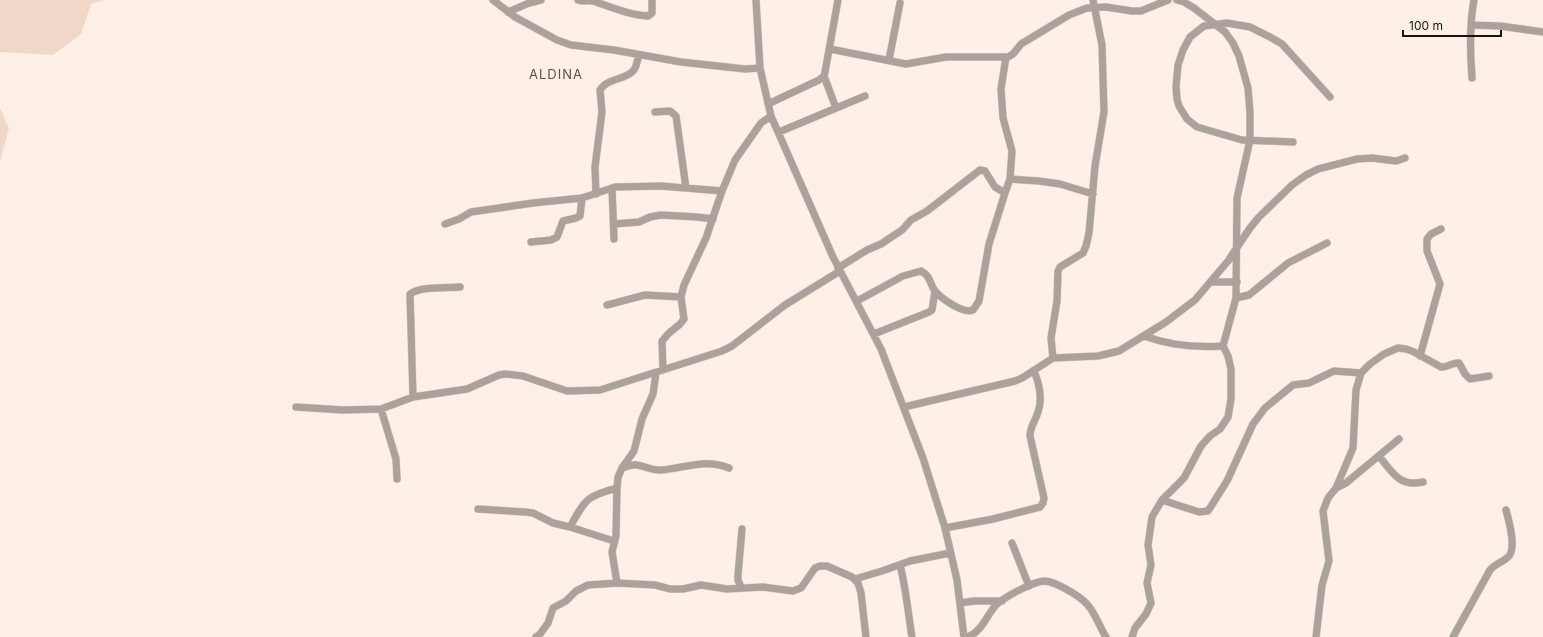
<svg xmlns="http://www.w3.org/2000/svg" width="1543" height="637" viewBox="0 0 1543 637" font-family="Inter,sans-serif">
	<rect width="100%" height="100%" fill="#fef0e7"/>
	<path fill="#f1d7c7" d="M0,0H105L91,4L81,34L53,55L0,52Z
		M0,108L9,128L0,161Z"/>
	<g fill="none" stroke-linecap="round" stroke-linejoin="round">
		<defs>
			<path id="minor" d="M493,0L515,17L557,40L571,45L614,50L681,62L745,69L760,68
				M578,0C583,2 588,0 593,1C611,7 629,15 648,16L652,13V0
				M756,0L760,68L771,116L833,257L881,349L923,458L945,528L957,580L964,637
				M1177,0L1184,2L1194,8L1225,32L1233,43L1239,56L1248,88L1250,112V140L1237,198L1236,298L1223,346
				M508,12L529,3L541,0
				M1471,25L1500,26L1543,32
				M830,49L906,64L946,57H1008L1013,54L1021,44L1069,15L1087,8L1106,7L1132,11H1141L1168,0
				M1006,57L1001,89L1003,118L1012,151L1010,179
				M889,60L900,3
				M824,76L836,108
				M1472,78C1470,52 1469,26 1474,0
				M768,104L819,80L824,76L825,72L838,0
				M655,112L670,111L676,116L686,188
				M779,132L865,96
				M1293,142L1242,140L1197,127L1187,119L1179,106L1177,99L1176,87L1178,65L1183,50L1190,37L1204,26L1227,23L1250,27L1270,37L1282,44L1330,97
				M612,188L614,239
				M596,194L595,167L602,112L600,90C607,78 625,80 633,71C637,67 637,60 639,55
				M445,224L459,219L471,212L533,203L582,198L615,187L661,186L722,191
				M614,224L639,222L650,217L661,215L697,217L713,219
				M531,242L551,240L557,237L563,221L576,218L580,216L582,198
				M838,268L867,250L881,244L902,230L911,220L927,211L980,170L985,171L995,187L1005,193L1010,179L1039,181L1060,184L1093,194
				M1211,282H1237
				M1236,298L1249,295L1288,263L1327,243
				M857,301L903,276L921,271C931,276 930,285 935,291C942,299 963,314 973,310L979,301L989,244L1005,193
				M607,305L645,295L681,297
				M874,334L929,312L932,310L935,291
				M1144,336C1169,345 1196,348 1223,346
				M1420,356L1440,284L1427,251V239L1431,234L1441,229
				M1053,358L1051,338L1057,301L1058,271L1060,267L1083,253L1086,246L1089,233L1095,166L1104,112L1102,45L1093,0
				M663,370L662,341L668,334L680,324L684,319L681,297L684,285L706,238L722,191L735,160L761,123L771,116
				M413,397L410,294C421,286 447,288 460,287
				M296,407L343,410L381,409L413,397L467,389L499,375L505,374L523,376L567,391L600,390L722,351L732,346L785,305L840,271
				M904,407L1015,381L1022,378L1053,358L1098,356L1119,351L1166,322L1195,300L1228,261L1250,228L1259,217L1292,185L1306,175L1318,169L1357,159L1372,158L1396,161L1405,158
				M381,409L396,459L397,479
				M1379,456C1393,473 1399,487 1423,482
				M622,468C626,467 633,464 637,465C646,466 651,471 662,470C685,468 706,458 729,468
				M617,488L616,536L612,552L617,583L655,585L670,589H683L701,585L727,589L763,587L793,591L801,588L815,568L820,566H827L852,577L858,583L861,593L866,637
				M1336,488L1346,483L1399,439
				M1162,500L1199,512L1208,511L1227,481L1253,424L1265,408L1293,385L1309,383L1334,371L1361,373
				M478,509L525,512L533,513L553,523L570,527C585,500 586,496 617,488L618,477L622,468L634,451L642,419L653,394L656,373
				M570,527L614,541
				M945,528L993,519L1040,507L1043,503L1044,498L1030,436C1030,426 1036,420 1038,412C1043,398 1039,383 1034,371
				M1012,543L1029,586
				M900,565C906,588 908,613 912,637
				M855,579L882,571L910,561L950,553
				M741,587L738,580V575L742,529
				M960,603L974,601H1002
				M536,637L540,634L548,623L553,608L566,601L576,591L588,585L617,583
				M968,637C983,630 986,616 996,605C1004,597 1034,581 1045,581C1056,582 1078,595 1086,603C1095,612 1099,626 1106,637
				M1132,637L1135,628L1146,614L1151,603L1147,583L1151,565L1148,545L1152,517L1162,500L1184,478L1201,446L1210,436L1220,429L1228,417L1231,399V369L1228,356L1223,346
				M1316,637L1322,585L1329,561L1323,511L1328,498L1336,488L1353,448L1356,390L1361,373L1370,364L1384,354L1398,348L1406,349L1412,351L1441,367C1447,368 1452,362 1459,363L1465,374L1470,379L1489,376
				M1453,637L1490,570C1497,562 1502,563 1508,557C1517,549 1509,521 1506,510"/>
		</defs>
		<use href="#minor" stroke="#dacdc4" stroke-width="8"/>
		<use href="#minor" stroke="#aca19b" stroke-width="7"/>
	</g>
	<g text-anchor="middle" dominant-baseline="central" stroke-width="4" stroke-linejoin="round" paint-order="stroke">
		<g font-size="13" letter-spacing="1" fill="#624e41" stroke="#fef0e7">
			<text x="556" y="74">ALDINA</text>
		</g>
	</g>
	<path d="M1403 30v6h98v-6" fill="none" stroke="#1b130e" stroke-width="2"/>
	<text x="1409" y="30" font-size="12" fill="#1b130e" stroke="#fef0e7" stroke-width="3" paint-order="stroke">100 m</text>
</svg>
